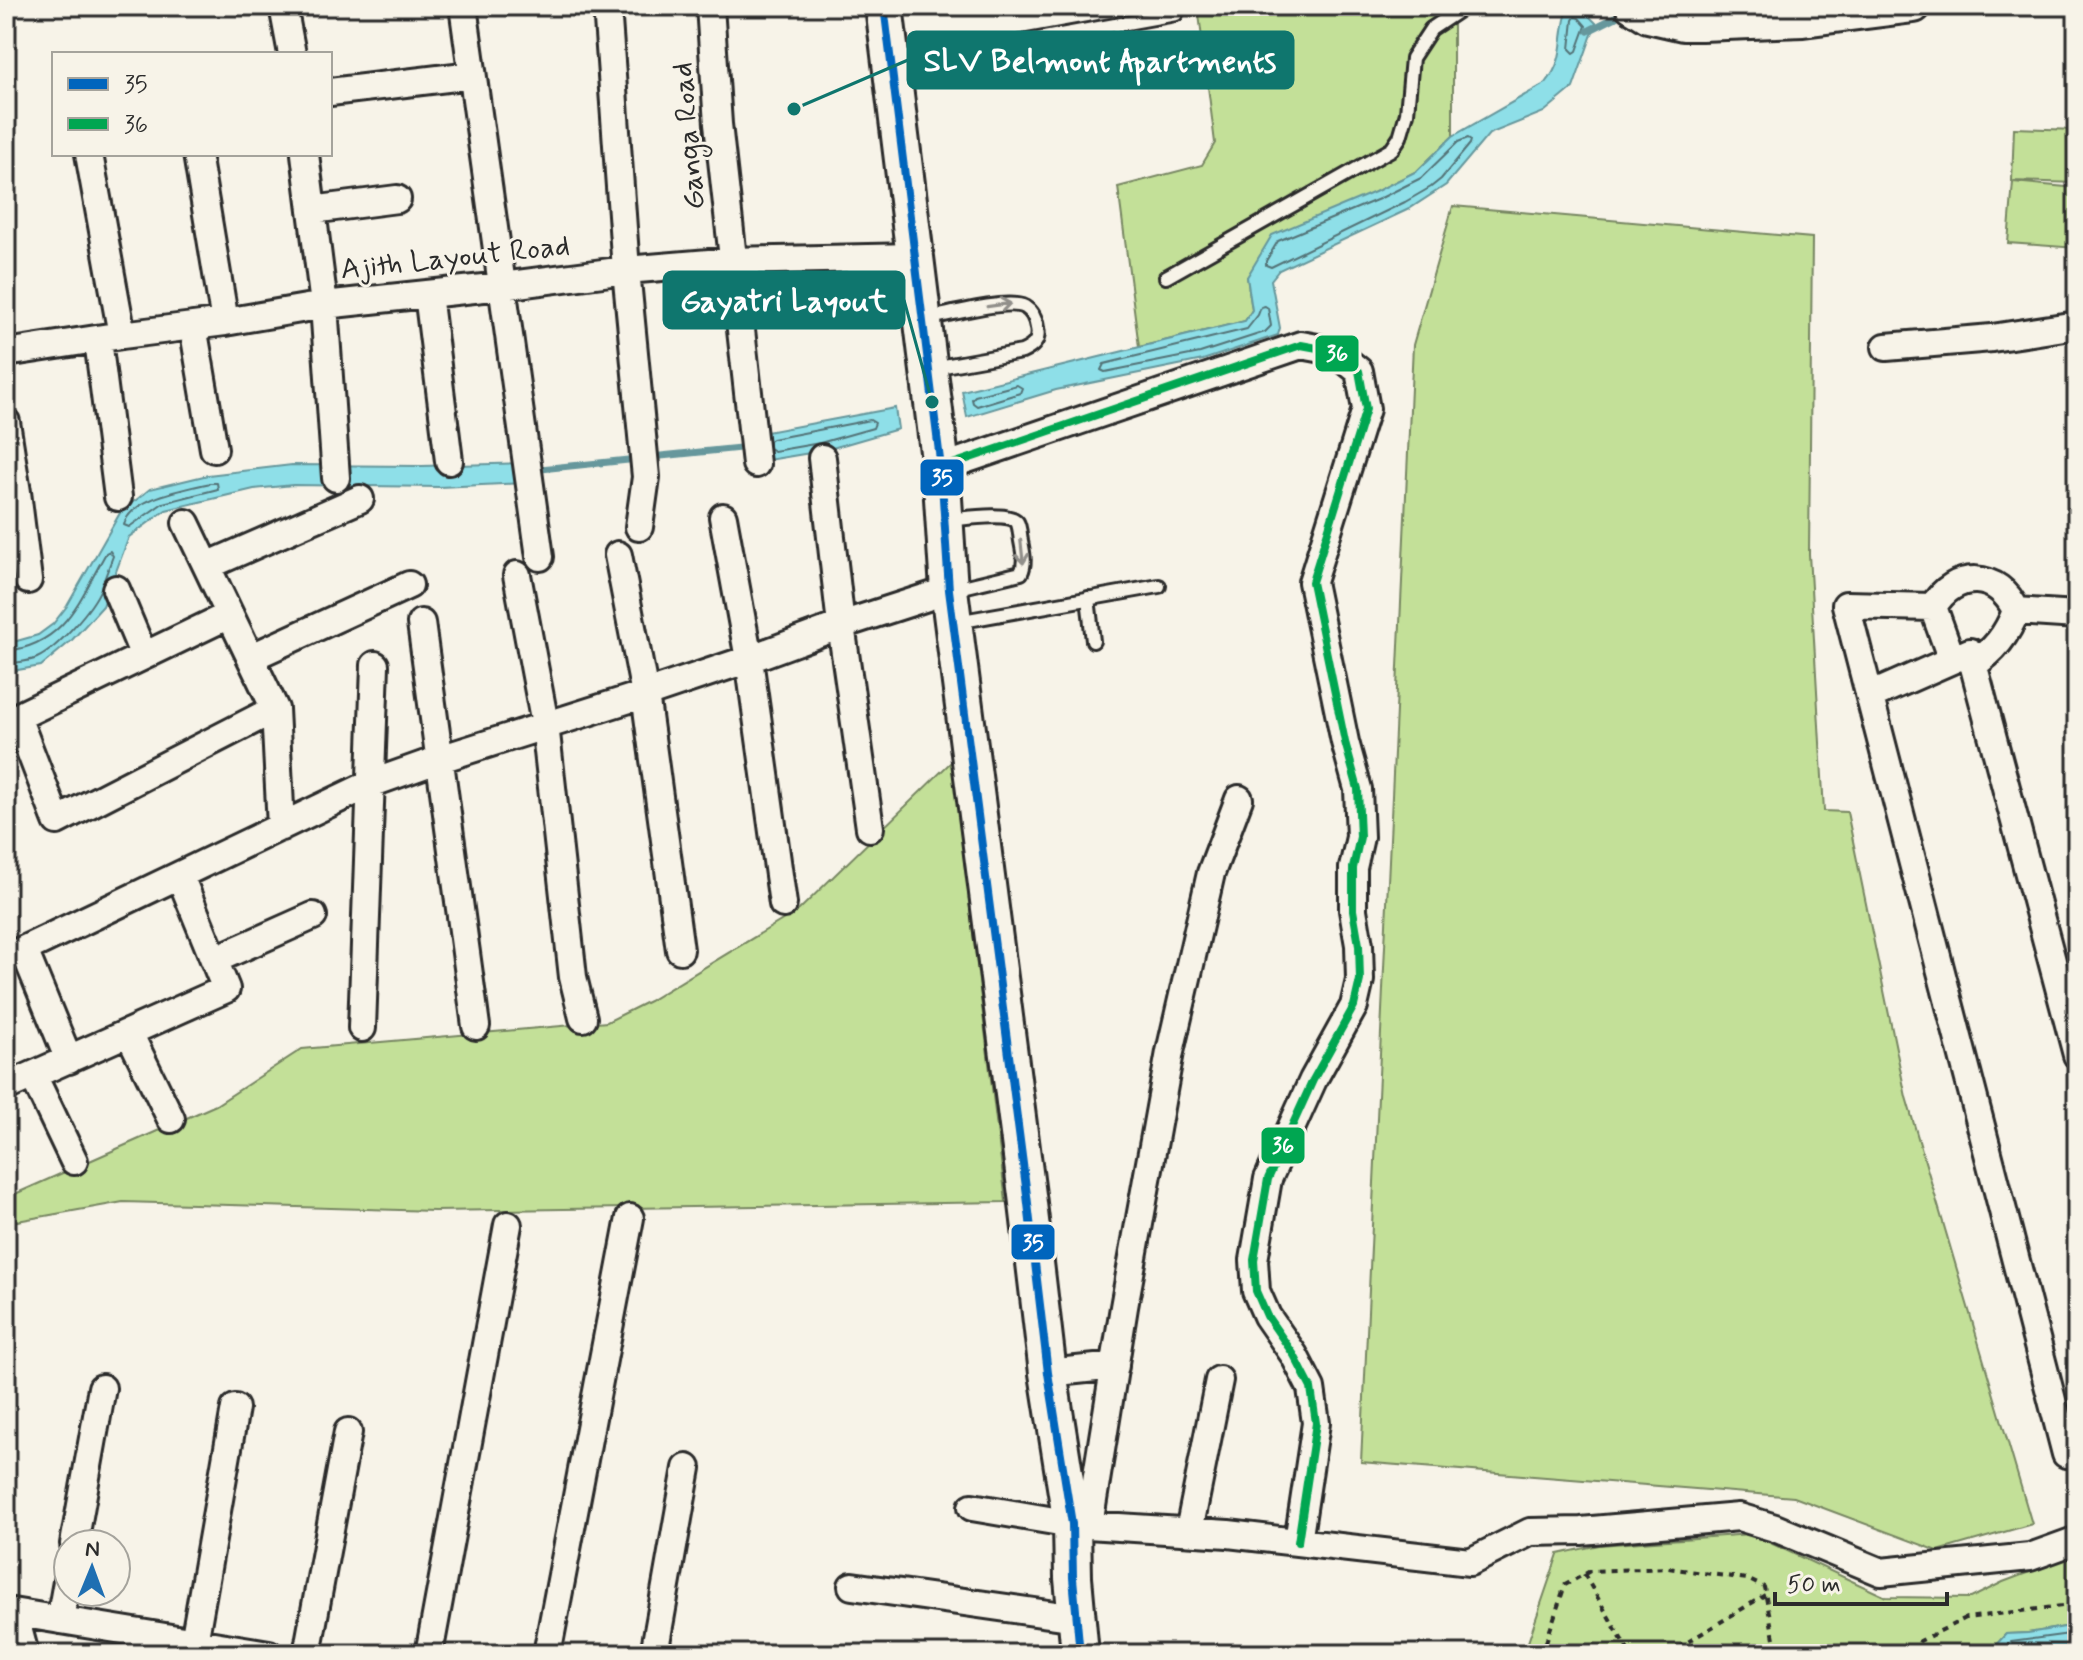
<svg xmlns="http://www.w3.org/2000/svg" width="2083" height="1660" viewBox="0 0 2083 1660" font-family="Mynerve,sans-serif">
	<rect width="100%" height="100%" fill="#f7f3e8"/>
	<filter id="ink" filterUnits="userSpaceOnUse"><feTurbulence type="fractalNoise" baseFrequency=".0125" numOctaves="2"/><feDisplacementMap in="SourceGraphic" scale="16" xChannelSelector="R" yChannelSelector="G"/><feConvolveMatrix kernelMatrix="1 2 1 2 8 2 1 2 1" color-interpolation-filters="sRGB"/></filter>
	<g filter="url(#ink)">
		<path fill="#c3e098" stroke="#778662" stroke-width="2" d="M1198,6H1453V136L1417,171L1375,192L1247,277L1252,310L1245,321L1139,347L1118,187L1202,165L1215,143Z
			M2014,128L2077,130V183L2012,181Z
			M2013,182L2077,188V248L2008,243Z
			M1453,206L1812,238L1809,554L1824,811L1847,812L1906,1097L2032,1524L1938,1551L1794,1497L1361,1462L1413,345Z
			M952,761L1006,1202L434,1211L123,1202L6,1223V1198L216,1105L302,1049L607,1022L649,1001L799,910Z
			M1751,1534L1886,1597L1971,1598L2003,1582L2077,1554V1625L2028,1633L2006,1634L1994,1647L1971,1645L1948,1654H1524L1558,1554L1599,1545Z"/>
		<path fill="#8edfe8" stroke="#66979c" stroke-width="2" d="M1569,6H1579L1596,23L1573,88L1544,112L1489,134L1446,185L1409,209L1279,270L1271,280L1280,328L1278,335L1203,360L1056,390L967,417L962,391L1245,321L1252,310L1247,277L1272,235L1375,192L1417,171L1453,136L1546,83C1568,55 1557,36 1569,6Z
			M895,408L898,429L822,451L762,461L761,433Z
			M524,463L525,483L439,487L293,485L254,489L166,510L129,537L103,606L72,640L41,666L6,672V644L38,635L53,624L67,606L120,513L150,489L208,475L292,465L422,466Z
			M2077,1625V1654H1948L1971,1645L1994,1647L2006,1634L2028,1633Z"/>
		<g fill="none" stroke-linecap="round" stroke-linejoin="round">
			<path stroke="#537377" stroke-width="2" d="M1575,17L1579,18L1586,26L1577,51L1574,53L1570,49L1573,20Z
				M1468,138L1471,140L1470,144L1441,179L1431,187L1405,202L1271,267L1266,265V261L1278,241L1379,199L1421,178L1458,142Z
				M1265,306L1268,308L1271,326L1265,332L1200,353L1105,372L1101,370L1104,364L1247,329L1258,315L1261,307Z
				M1017,385L1022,388L1020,393L977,406L973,403L972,399L975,396Z
				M870,420L875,423L873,428L820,443L774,451L769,448V441L772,439Z
				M210,483H217L218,489L163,503L129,527L124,525C130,498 185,489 210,483Z
				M6,651C66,645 80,598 106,553L110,551L113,556L104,580
				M6,664C16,662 29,662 37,658C57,649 93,608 101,588
				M1998,1654L2011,1642L2077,1633"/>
			<path stroke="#66979c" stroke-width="7" d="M1588,31L1616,17
				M651,457L750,447
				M531,470L638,459"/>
			<defs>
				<path id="service" d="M895,65L1176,14
					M1166,277L1392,149L1400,137L1407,113L1412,58L1431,29L1464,7L1470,6
					M926,319C946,315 1009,298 1025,307C1033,312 1036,320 1037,328C1040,341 1033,347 1022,352L933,368
					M947,520C961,519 1010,511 1017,522C1020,527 1020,536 1021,541C1023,552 1026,563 1021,573L954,589
					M1088,598L1093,641
					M957,622L1159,586"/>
				<path id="minor" d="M283,6L292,54
					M463,6L540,557
					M607,6L626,270L646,477L639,527
					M710,6L718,124L756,464
					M330,92L472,75
					M89,154L122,335
					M197,154L225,322
					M305,154L324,305L336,478
					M312,210L397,199
					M428,294L449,461
					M193,326L214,449
					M98,340L118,497
					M1886,347L1992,338L2077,325
					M6,353L122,335L225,322L324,305L502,286L626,270L733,261L914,257
					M6,422L17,492L28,580
					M822,458L841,625L870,828
					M941,468L1301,345L1334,351L1359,371L1366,409L1312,582L1345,742L1358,789L1360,837L1353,868V910L1359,945L1360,980L1354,1006L1313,1080L1268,1179L1254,1260L1256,1291L1267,1316L1294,1355L1311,1388L1316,1423L1298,1542
					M723,517L749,659L783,904
					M186,523L275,709L281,827
					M618,555L645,694L680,950
					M207,566L360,499
					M517,575L545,724L573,977L583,1018
					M116,589L144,656
					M1933,607C1954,570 1999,571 2016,611
					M229,615L17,717L57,821L275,709
					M421,623L476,1026
					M252,657L409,585
					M1952,660L1933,607L1846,605L2066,1454L2077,1451
					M1973,665C1994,651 2007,635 2016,611L2077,615
					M1870,696L1970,652L2077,1055
					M24,950L69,1060
					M6,958L370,784L440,759L645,694L749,659L841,625L949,590
					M214,960L313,916
					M362,1028L375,665
					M129,1033L171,1119
					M33,1075L74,1161
					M6,1087L226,989L180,876
					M1048,1373L1115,1366
					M972,1507L1072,1524L1228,1534L1470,1562L1530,1532L1581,1531L1739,1517L1775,1528L1881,1572L2030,1557L2077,1540
					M1089,1525L1124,1307L1170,1052L1211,873L1239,799
					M1189,1531L1219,1380
					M74,1544L102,1388
					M852,1586L1077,1618
					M6,1611L269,1654
					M14,1613L25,1654
					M60,1620L68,1576
					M192,1654L235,1408
					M307,1654L348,1432
					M429,1654L508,1225
					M547,1654L630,1218
					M654,1654L687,1468"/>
				<path id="tertiary" d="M1632,6L1648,16L1683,24H1701L1803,20L1914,6"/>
				<path id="secondary" d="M884,6L941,468L949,590L1027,1195L1048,1373L1072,1524L1073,1578L1080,1654"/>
			</defs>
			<use href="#service" stroke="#2b2b2b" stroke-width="18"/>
			<use href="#minor" stroke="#2b2b2b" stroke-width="32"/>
			<use href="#tertiary" stroke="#2b2b2b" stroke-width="38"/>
			<use href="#secondary" stroke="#2b2b2b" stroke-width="42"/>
			<path stroke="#2b2b2b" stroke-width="4" stroke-dasharray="6 6" stroke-linecap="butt" d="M1584,1574L1630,1654
				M1542,1654L1565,1585L1590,1571L1668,1568L1747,1579L1764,1587L1777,1654
				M1668,1654L1765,1595
				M1915,1654L1920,1641L1966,1618L2077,1604"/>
			<use href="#service" stroke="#f7f3e8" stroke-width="12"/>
			<use href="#minor" stroke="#f7f3e8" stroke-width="26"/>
			<use href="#tertiary" stroke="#f7f3e8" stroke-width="32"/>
			<use href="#secondary" stroke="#f7f3e8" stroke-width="36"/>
			<defs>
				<path id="bus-1" d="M884,6L941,468L949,590L1027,1195L1048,1373L1072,1524L1073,1578L1080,1654"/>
				<path id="bus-2" d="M941,468L1301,345L1334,351L1359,371L1366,409L1312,582L1345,742L1358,789L1360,837L1353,868V910L1359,945L1360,980L1354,1006L1313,1080L1268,1179L1254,1260L1256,1291L1267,1316L1294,1355L1311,1388L1316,1423L1298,1542"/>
			</defs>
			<use href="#bus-1" stroke="#f7f3e8" stroke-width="14"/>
			<use href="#bus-2" stroke="#f7f3e8" stroke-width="14"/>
			<use href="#bus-1" stroke="#0065bd" stroke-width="8"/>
			<use href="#bus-2" stroke="#00a651" stroke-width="8"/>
		</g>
		<defs><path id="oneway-shaft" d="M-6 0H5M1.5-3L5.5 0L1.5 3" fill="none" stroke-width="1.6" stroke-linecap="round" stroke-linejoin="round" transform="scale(2)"/></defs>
		<g stroke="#918f8a">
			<use href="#oneway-shaft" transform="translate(999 305) rotate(-8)"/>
			<use href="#oneway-shaft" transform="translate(1022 552) rotate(84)"/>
		</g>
	</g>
	<g text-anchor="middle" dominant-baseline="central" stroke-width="6" stroke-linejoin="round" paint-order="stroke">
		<g font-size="30" fill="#2b2b2b" stroke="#f7f3e8">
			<text transform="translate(689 136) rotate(-95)">Ganga Road</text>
			<text transform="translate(455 258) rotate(-6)">Ajith Layout Road</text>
		</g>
	</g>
	<path fill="none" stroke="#0f766e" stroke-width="3" d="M794 109L908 60M932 402L904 300"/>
	<g fill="#0f766e" stroke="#f7f3e8" stroke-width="3">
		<circle cx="794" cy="109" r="8"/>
		<circle cx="932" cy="402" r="8"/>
	</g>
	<g fill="#0f766e" stroke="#0f766e" stroke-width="3">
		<rect x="908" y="32" width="385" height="56" rx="8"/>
		<rect x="664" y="272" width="240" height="56" rx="8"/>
	</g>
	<g font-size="32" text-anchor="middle" font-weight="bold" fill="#fff">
		<text x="1100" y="71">SLV Belmont Apartments</text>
		<text x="784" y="311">Gayatri Layout</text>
	</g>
	<g stroke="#f7f3e8" stroke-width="3">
		<rect x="1314" y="334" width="46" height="39" rx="8" fill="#00a651"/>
		<rect x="919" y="458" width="46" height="39" rx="8" fill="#0065bd"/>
		<rect x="1260" y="1126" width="46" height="39" rx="8" fill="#00a651"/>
		<rect x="1010" y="1223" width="46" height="38" rx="8" fill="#0065bd"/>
	</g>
	<g font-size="22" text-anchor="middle" font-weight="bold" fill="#fff">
		<text x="1337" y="361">36</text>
		<text x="942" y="485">35</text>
		<text x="1283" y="1153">36</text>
		<text x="1033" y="1250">35</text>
	</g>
	<rect width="2083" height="1660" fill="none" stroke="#f7f3e8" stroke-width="32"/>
	<rect x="16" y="16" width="2051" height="1628" fill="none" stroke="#2b2b2b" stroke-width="3" filter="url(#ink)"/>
	<rect x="52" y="52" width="280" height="104" fill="#f7f3e8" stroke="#a5a39c" stroke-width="2"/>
	<rect x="68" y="78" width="40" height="12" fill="#0065bd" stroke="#a5a39c" stroke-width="2"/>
	<text x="124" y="92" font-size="24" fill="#2b2b2b">35</text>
	<rect x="68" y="118" width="40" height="12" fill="#00a651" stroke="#a5a39c" stroke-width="2"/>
	<text x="124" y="132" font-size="24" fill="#2b2b2b">36</text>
	<g transform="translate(92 1568) rotate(1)"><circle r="38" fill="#f7f3e8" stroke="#a5a39c" stroke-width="2"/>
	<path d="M0-6L14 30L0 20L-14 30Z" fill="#1f6fb2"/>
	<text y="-12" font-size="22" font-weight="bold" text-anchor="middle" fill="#2b2b2b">N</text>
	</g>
	<path d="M1775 1592v12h172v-12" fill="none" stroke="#2b2b2b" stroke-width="4"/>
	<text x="1787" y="1592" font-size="24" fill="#2b2b2b" stroke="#f7f3e8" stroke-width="6" paint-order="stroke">50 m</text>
</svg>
